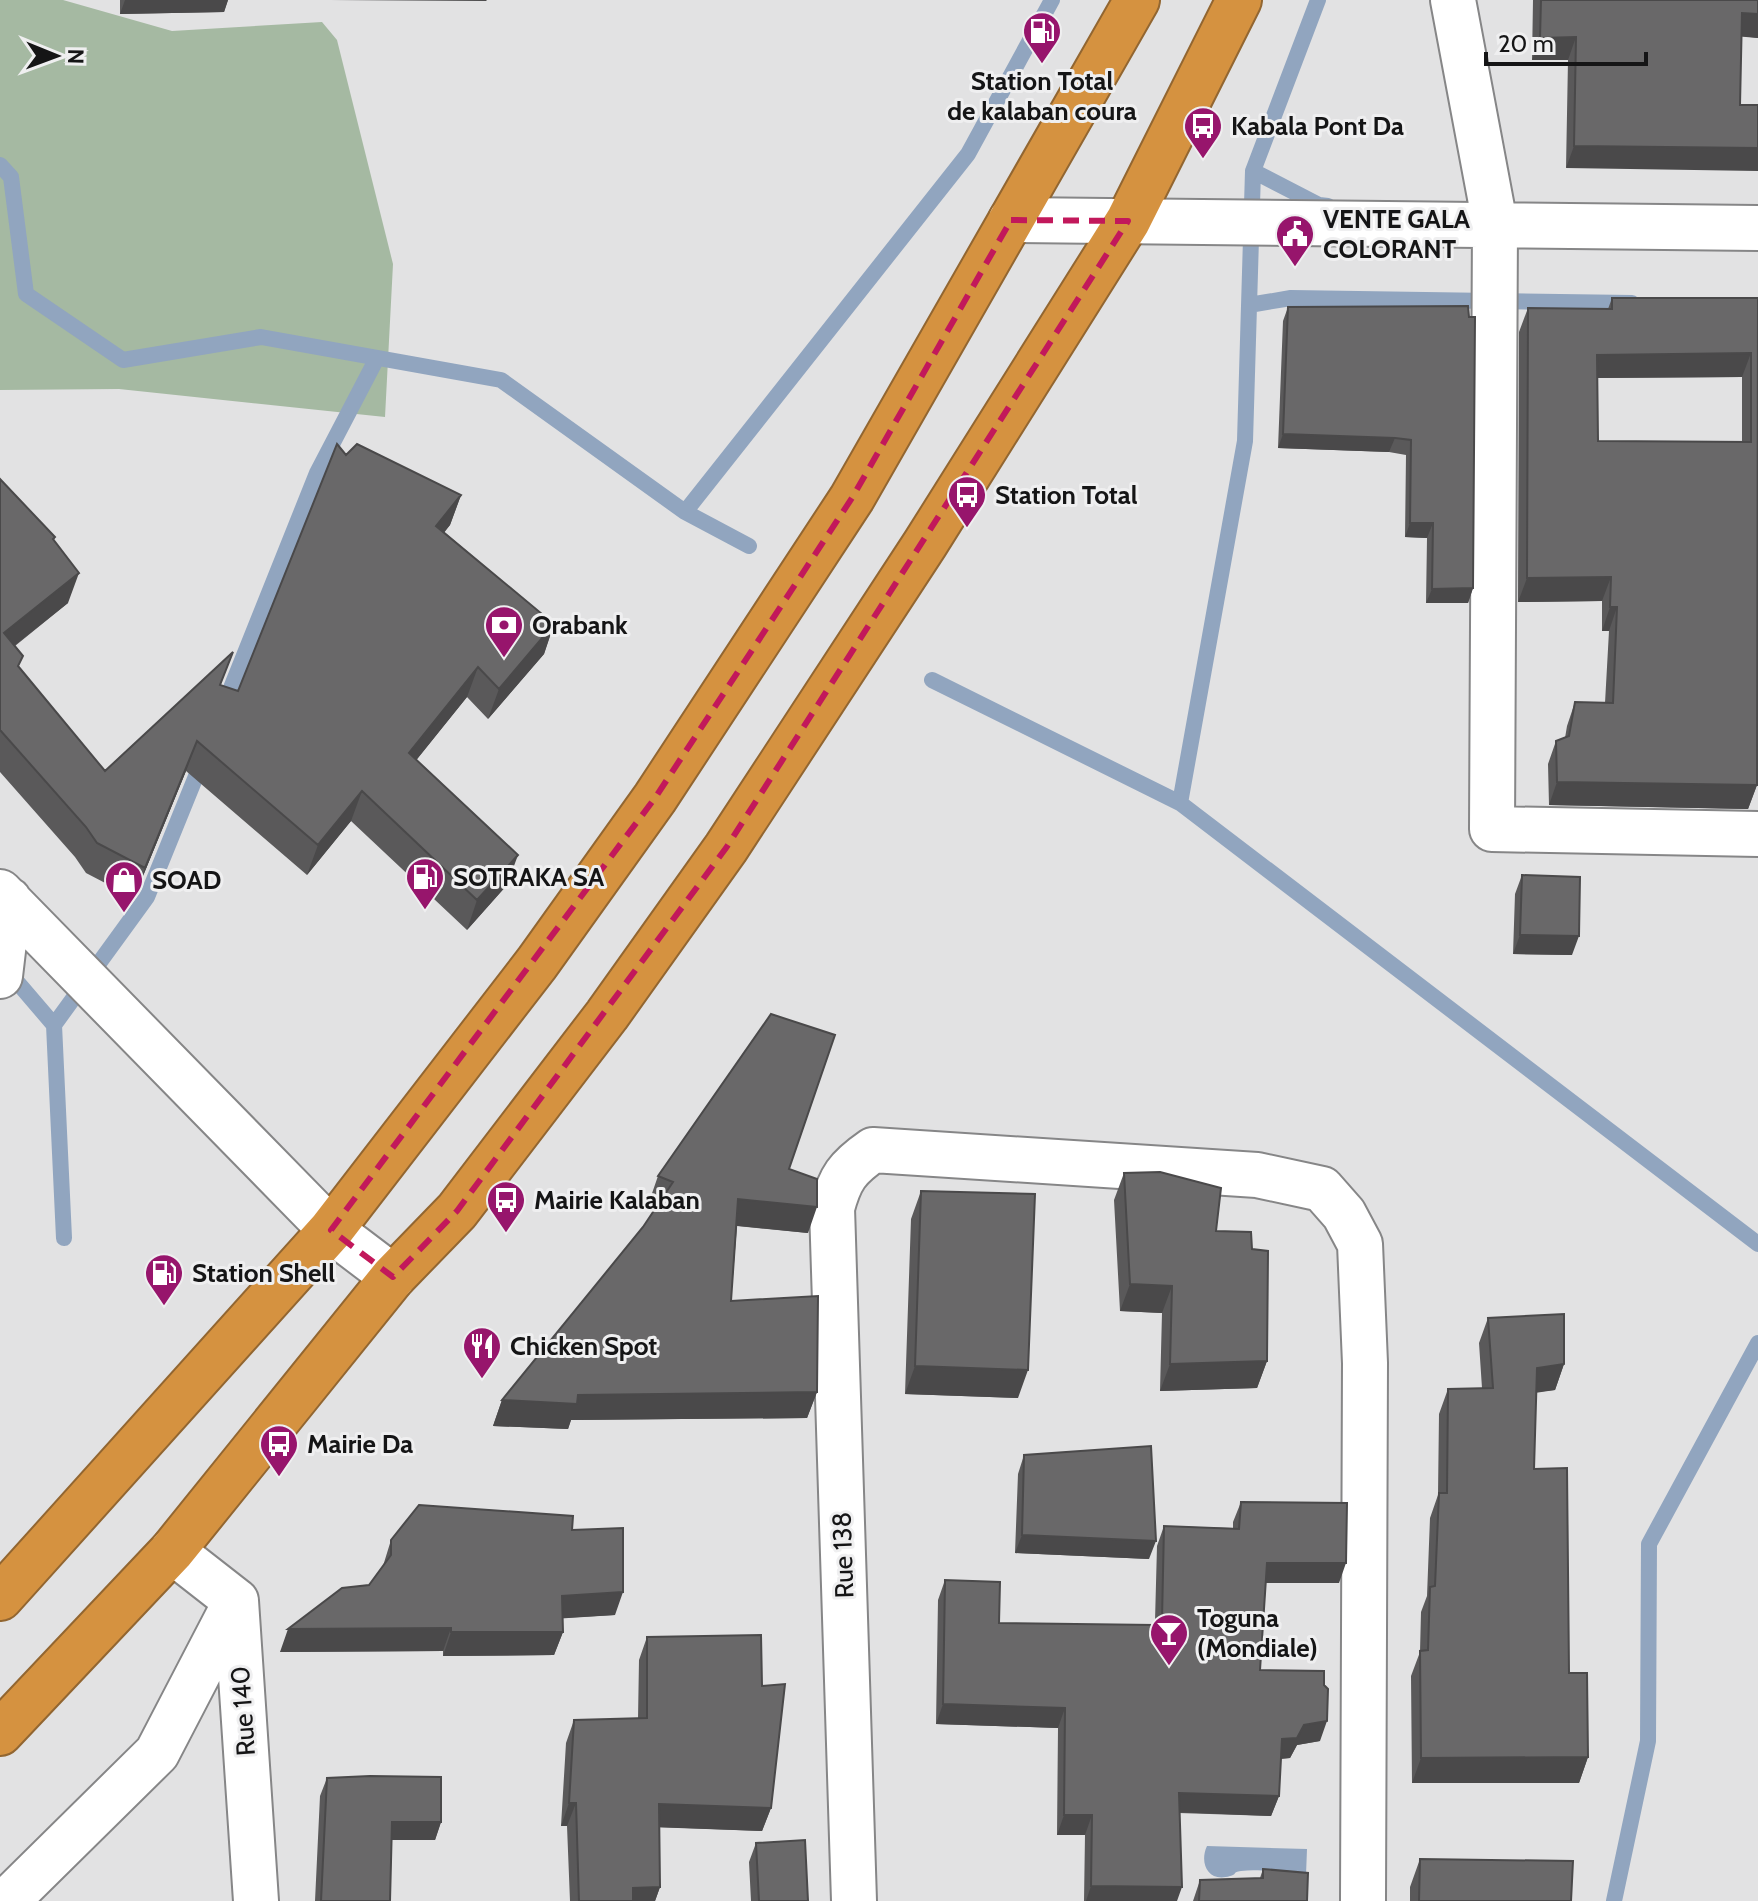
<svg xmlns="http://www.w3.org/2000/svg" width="1758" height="1901" viewBox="0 0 1758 1901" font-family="Cabin,sans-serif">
	<rect width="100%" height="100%" fill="#e2e2e3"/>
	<path fill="#a5b9a2" d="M0,0H63L172,31L322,22L337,40L393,264L385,417L119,389L0,390Z"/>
	<path fill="#91a5bf" d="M1207,1846L1307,1849L1306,1875C1286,1874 1261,1868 1241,1871C1232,1872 1238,1874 1230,1876C1208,1883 1199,1863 1207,1846Z"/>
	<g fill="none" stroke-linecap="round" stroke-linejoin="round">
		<path stroke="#91a5bf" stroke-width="16" d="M0,165L11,177L26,294L123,360L261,337L501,380L685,512L749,546
			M1253,171L1319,205L1328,206
			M1249,305L1291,298L1632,303
			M685,512L968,154L1052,0
			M932,680L1180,803L1758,1244
			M223,708L317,473L377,358
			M1180,803L1245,441L1253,171L1318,0
			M6,969L54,1025L64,1238
			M54,1025L147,897L203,759
			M1614,1901L1648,1741L1649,1544L1758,1343"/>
		<defs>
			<path id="minor" d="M1453,0L1495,224L1492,829L1758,834
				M1011,220L1758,228
				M0,892L331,1230L393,1277
				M0,976L9,900
				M172,1551L236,1601L256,1901
				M7,1901L157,1753L236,1601
				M854,1901L832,1208C840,1178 847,1168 873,1150L1257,1175L1322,1189L1344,1214L1360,1244L1365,1363L1363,1901"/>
			<path id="highway" d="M0,1598L331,1230L537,963L655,798L852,498L1137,0
				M0,1733L172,1551L393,1277L457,1211L607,1015L726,848L925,544L1128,221L1239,0"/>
		</defs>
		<use href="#minor" stroke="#868687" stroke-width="48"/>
		<use href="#highway" stroke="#926631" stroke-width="48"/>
		<use href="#minor" stroke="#fff" stroke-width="44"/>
		<use href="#highway" stroke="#d59240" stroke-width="44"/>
	</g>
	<path fill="#5a595a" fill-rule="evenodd" d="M120,0H228L224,12L120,14Z
		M1533,0H1758V38L1742,36L1566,168L1568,60H1532Z
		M1612,298H1758L1757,785L1748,809L1549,805L1548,764L1556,741L1565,738L1567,726L1575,702L1605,703L1609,631H1602V601L1518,602L1519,332L1528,308L1608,309ZM1742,377V442L1598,441L1597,378Z
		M1468,306L1473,588L1468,603H1426L1427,538L1405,537L1406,455L1389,452L1278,448L1283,321L1288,307Z
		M346,455L461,495L450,525L444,532L554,624L544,654L488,719L467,697L416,760L507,885L467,930L351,821L307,875L186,771L134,898L86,873L75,857L0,772V479L55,537L54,540L68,603L15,646L19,668L105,771L221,686L238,691Z
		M1522,875L1572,955L1513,954L1515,894Z
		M789,1169L808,1233L737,1226L731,1301L817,1392L807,1418L571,1420L568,1429L493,1426L502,1400L643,1227L657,1205L649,1202L658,1176Z
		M1124,1173L1216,1231L1252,1249L1267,1361L1257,1388L1160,1391L1162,1313L1120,1311L1114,1200Z
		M921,1191L1018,1398L905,1394L911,1219Z
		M1488,1318L1564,1364L1555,1390L1536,1392L1534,1469L1569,1673L1588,1757L1579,1783H1412L1411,1676L1420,1652L1421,1612L1427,1596L1430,1518L1438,1495L1439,1414L1448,1389L1482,1388L1479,1343Z
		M1024,1455L1149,1559L1015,1553L1018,1474Z
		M1241,1502L1339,1583H1266L1260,1670L1320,1741L1297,1745L1290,1758L1281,1759L1279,1796L1271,1816L1179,1813L1177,1901H1084L1085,1835H1057L1058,1728L936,1724L938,1600L945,1580L999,1623L1154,1625L1155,1621L1157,1546L1164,1526L1233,1528V1522Z
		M572,1530L615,1615L562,1618L563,1632L554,1655L443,1656V1651L280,1652L369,1585L383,1566L391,1540Z
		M647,1637L762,1686L771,1808L762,1831L659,1827L660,1887L655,1901H570L567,1826H561L566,1743L574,1720L638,1719L639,1660Z
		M327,1778L441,1822L435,1840H392L390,1901H315L320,1796Z
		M756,1843L808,1901H751L749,1862Z
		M1420,1859L1571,1901H1410V1887Z
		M1263,1869L1307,1901H1193L1200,1880L1260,1878Z"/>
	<path fill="#4a494a" d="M125,0H228L224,12L120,14Z
		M331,0H487L486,1Z
		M1742,13L1758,14V38L1734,36Z
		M1576,37L1568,60H1532L1540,38Z
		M1574,146L1758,148V171L1566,168Z
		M1751,353L1742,377L1589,378L1597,355Z
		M1283,434L1395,438L1389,452L1278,448Z
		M461,495L450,525L426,556L436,526Z
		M1410,523H1433L1427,538L1405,537Z
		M79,573L68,603L0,657L4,633Z
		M1611,577L1602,601L1518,602L1527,578Z
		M1473,588L1468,603H1426L1432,589Z
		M1610,607H1617L1609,631H1602Z
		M554,624L544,654L488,719L499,689Z
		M478,667L467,697L398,783L409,753Z
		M197,741L186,771L134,898L145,868Z
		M1557,782L1757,785L1748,809L1549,805Z
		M362,791L351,821L307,875L318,845Z
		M518,855L507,885L467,930L477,900Z
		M1520,935L1579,936L1572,955L1513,954Z
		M738,1199L817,1207L808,1233L729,1225Z
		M1130,1284L1172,1286L1162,1313L1120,1311Z
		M1267,1361L1257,1388L1160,1391L1170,1364Z
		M1564,1364L1555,1390L1528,1394L1537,1368Z
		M915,1366L1028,1370L1018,1398L905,1394Z
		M817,1392L807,1418L571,1420L568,1429L493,1426L502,1400L578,1395Z
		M1022,1535L1156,1541L1149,1559L1015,1553Z
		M1267,1563H1346L1339,1583H1260Z
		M623,1592L615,1615L553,1619L562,1596Z
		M451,1628L443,1651L280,1652L288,1629Z
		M451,1632H563L554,1655L443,1656Z
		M943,1704L1065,1708L1058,1728L936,1724Z
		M1327,1721L1320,1741L1297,1745L1290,1758L1275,1759L1282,1739L1304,1725Z
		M1588,1757L1579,1783H1412L1421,1758Z
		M1179,1793L1279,1796L1271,1816L1172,1812Z
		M569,1803H576L567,1826H561Z
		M659,1804L771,1808L762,1831L650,1827Z
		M1064,1815H1092L1085,1835H1057Z
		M392,1822H441L435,1840H386Z
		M1091,1886L1182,1887L1177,1901H1086Z
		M660,1887L655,1901H628L633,1888Z"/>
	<path fill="#696869" stroke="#4a494a" stroke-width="2" fill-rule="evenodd" d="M1541,0H1758V14L1742,13L1740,105H1758V148L1574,146L1576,37L1540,38Z
		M1612,298H1758L1757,785L1557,782L1556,741L1569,736L1575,702L1613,703L1617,607H1610L1611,577L1527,578L1528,308L1612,309ZM1751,353V442L1598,441L1597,355Z
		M1468,306L1469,317H1475L1473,588L1432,589L1433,523H1410L1411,440L1395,438L1283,434L1288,307Z
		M337,444L346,455L357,444L461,495L436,526L554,624L499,689L478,667L409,753L518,855L477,900L362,791L318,845L197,741L145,868L97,843L86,827L0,730V479L55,537L53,539L79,573L4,633L23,656L18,666L105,771L233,652L220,685L238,691Z
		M1522,875L1580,877L1579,936L1520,935Z
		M771,1014L835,1035L789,1169L817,1179V1207L738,1199L731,1301L818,1296L817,1392L578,1395L577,1404L502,1400L643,1227L673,1182L658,1176Z
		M1160,1172L1221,1188L1216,1231L1251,1232L1252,1249L1268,1251L1267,1361L1170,1364L1172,1286L1130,1284L1124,1173Z
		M921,1191L1035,1194L1028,1370L915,1366Z
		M1564,1314V1364L1537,1368L1534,1469L1567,1468L1569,1673H1587L1588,1757L1421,1758L1420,1651L1428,1650L1430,1587L1435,1586L1439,1493H1447L1448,1389L1493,1388L1488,1318Z
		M1151,1446L1156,1541L1022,1535L1024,1455Z
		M1241,1502L1347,1503L1346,1563H1267L1260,1670L1324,1671V1685L1328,1689L1327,1721L1304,1725L1297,1738L1282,1739L1279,1796L1179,1793L1182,1887L1091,1886L1092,1815H1064L1065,1708L943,1704L945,1580L1000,1582L999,1623L1155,1625L1156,1620H1162L1164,1526L1239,1529Z
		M419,1505L573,1516L572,1530L623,1528V1592L562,1596L563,1632H451V1628L288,1629L342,1588L369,1585L391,1555V1540Z
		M761,1635L762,1686L785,1684L771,1808L659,1804L660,1887L633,1888V1901H579L576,1803H569L574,1720L647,1718V1637Z
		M370,1776L441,1777V1822H392L390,1901H321L327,1778Z
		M805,1840L808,1901H759L756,1843Z
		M1420,1859L1573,1861L1571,1901H1419Z
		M1263,1869L1308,1873L1307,1901H1199L1200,1880L1263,1878Z"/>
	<path fill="none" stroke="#c2185b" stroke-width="6" stroke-dasharray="16 10" stroke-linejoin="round" d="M1011,220L1128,221L726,848L457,1211L393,1277L331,1230L655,798L852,498Z"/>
	<defs>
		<symbol id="fuel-pin" viewBox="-11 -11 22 30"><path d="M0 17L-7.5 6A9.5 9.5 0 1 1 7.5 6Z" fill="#97156c" stroke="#efeff0"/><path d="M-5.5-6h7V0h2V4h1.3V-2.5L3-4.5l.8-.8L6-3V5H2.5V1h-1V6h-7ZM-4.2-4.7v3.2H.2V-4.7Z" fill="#fff"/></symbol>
		<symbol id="bus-pin" viewBox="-11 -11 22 30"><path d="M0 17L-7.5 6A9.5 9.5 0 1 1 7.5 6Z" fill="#97156c" stroke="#efeff0"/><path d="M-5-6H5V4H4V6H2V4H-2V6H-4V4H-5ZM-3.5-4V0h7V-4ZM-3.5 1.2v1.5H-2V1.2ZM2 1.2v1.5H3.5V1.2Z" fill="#fff"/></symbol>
		<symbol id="civic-pin" viewBox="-11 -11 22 30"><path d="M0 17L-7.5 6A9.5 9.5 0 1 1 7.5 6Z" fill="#97156c" stroke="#efeff0"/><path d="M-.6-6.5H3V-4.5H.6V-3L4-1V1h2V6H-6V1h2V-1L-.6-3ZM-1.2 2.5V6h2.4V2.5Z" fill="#fff"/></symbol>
		<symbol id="bank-pin" viewBox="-11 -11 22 30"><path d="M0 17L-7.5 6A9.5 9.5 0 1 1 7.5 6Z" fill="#97156c" stroke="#efeff0"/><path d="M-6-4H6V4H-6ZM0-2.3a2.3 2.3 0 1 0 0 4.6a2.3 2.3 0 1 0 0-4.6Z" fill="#fff"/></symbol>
		<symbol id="shop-pin" viewBox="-11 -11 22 30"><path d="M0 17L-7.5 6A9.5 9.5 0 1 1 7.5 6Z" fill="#97156c" stroke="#efeff0"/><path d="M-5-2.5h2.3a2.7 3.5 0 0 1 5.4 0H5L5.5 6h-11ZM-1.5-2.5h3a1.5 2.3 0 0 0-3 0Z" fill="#fff"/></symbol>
		<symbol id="restaurant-pin" viewBox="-11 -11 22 30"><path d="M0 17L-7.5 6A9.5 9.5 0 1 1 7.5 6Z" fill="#97156c" stroke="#efeff0"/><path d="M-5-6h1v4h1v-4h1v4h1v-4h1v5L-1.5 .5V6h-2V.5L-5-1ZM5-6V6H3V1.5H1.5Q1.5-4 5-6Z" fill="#fff"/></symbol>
		<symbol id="bar-pin" viewBox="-11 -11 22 30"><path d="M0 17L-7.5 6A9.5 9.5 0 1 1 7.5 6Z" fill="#97156c" stroke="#efeff0"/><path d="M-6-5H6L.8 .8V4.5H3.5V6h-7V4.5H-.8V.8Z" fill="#fff"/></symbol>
	</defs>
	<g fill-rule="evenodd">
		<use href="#fuel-pin" x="1020" y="9" width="44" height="60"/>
		<use href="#bus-pin" x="1181" y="104" width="44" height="60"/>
		<use href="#civic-pin" x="1273" y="212" width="44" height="60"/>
		<use href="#bus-pin" x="945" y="473" width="44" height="60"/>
		<use href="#bank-pin" x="482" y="603" width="44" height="60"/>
		<use href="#fuel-pin" x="403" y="855" width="44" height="60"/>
		<use href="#shop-pin" x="102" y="858" width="44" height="60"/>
		<use href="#bus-pin" x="484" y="1178" width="44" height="60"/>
		<use href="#fuel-pin" x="142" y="1251" width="44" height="60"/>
		<use href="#restaurant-pin" x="460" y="1324" width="44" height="60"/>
		<use href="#bus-pin" x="257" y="1422" width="44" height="60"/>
		<use href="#bar-pin" x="1147" y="1611" width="44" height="60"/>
	</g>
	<g text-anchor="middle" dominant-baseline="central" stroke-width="6" stroke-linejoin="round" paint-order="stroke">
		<g font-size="26" font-weight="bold" fill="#151516" stroke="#efeff0" text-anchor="start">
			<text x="1042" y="81" text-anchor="middle">Station Total<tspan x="1042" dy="30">de kalaban coura</tspan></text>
			<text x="1231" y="126">Kabala Pont Da</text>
			<text x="1323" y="219">VENTE GALA<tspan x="1323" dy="30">COLORANT</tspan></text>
			<text x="995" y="495">Station Total</text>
			<text x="532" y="625">Orabank</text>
			<text x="453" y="877">SOTRAKA SA</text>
			<text x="152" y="880">SOAD</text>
			<text x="534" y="1200">Mairie Kalaban</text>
			<text x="192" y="1273">Station Shell</text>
			<text x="510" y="1346">Chicken Spot</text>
			<text x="307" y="1444">Mairie Da</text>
			<text x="1197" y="1618">Toguna<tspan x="1197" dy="30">(Mondiale)</tspan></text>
		</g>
		<g font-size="26" fill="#151516" stroke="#efeff0">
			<text transform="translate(843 1555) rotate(-92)">Rue 138</text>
			<text transform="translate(243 1711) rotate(-94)">Rue 140</text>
		</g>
	</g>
	<g transform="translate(56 56) rotate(91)" stroke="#efeff0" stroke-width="6" paint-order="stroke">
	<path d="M0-6L14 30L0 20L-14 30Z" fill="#151516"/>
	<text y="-12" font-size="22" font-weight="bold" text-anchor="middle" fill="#151516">N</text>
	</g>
	<path d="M1486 52v12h160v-12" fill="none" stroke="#151516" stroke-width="4"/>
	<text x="1498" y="52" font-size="24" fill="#151516" stroke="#efeff0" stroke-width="6" paint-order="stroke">20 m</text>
</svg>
